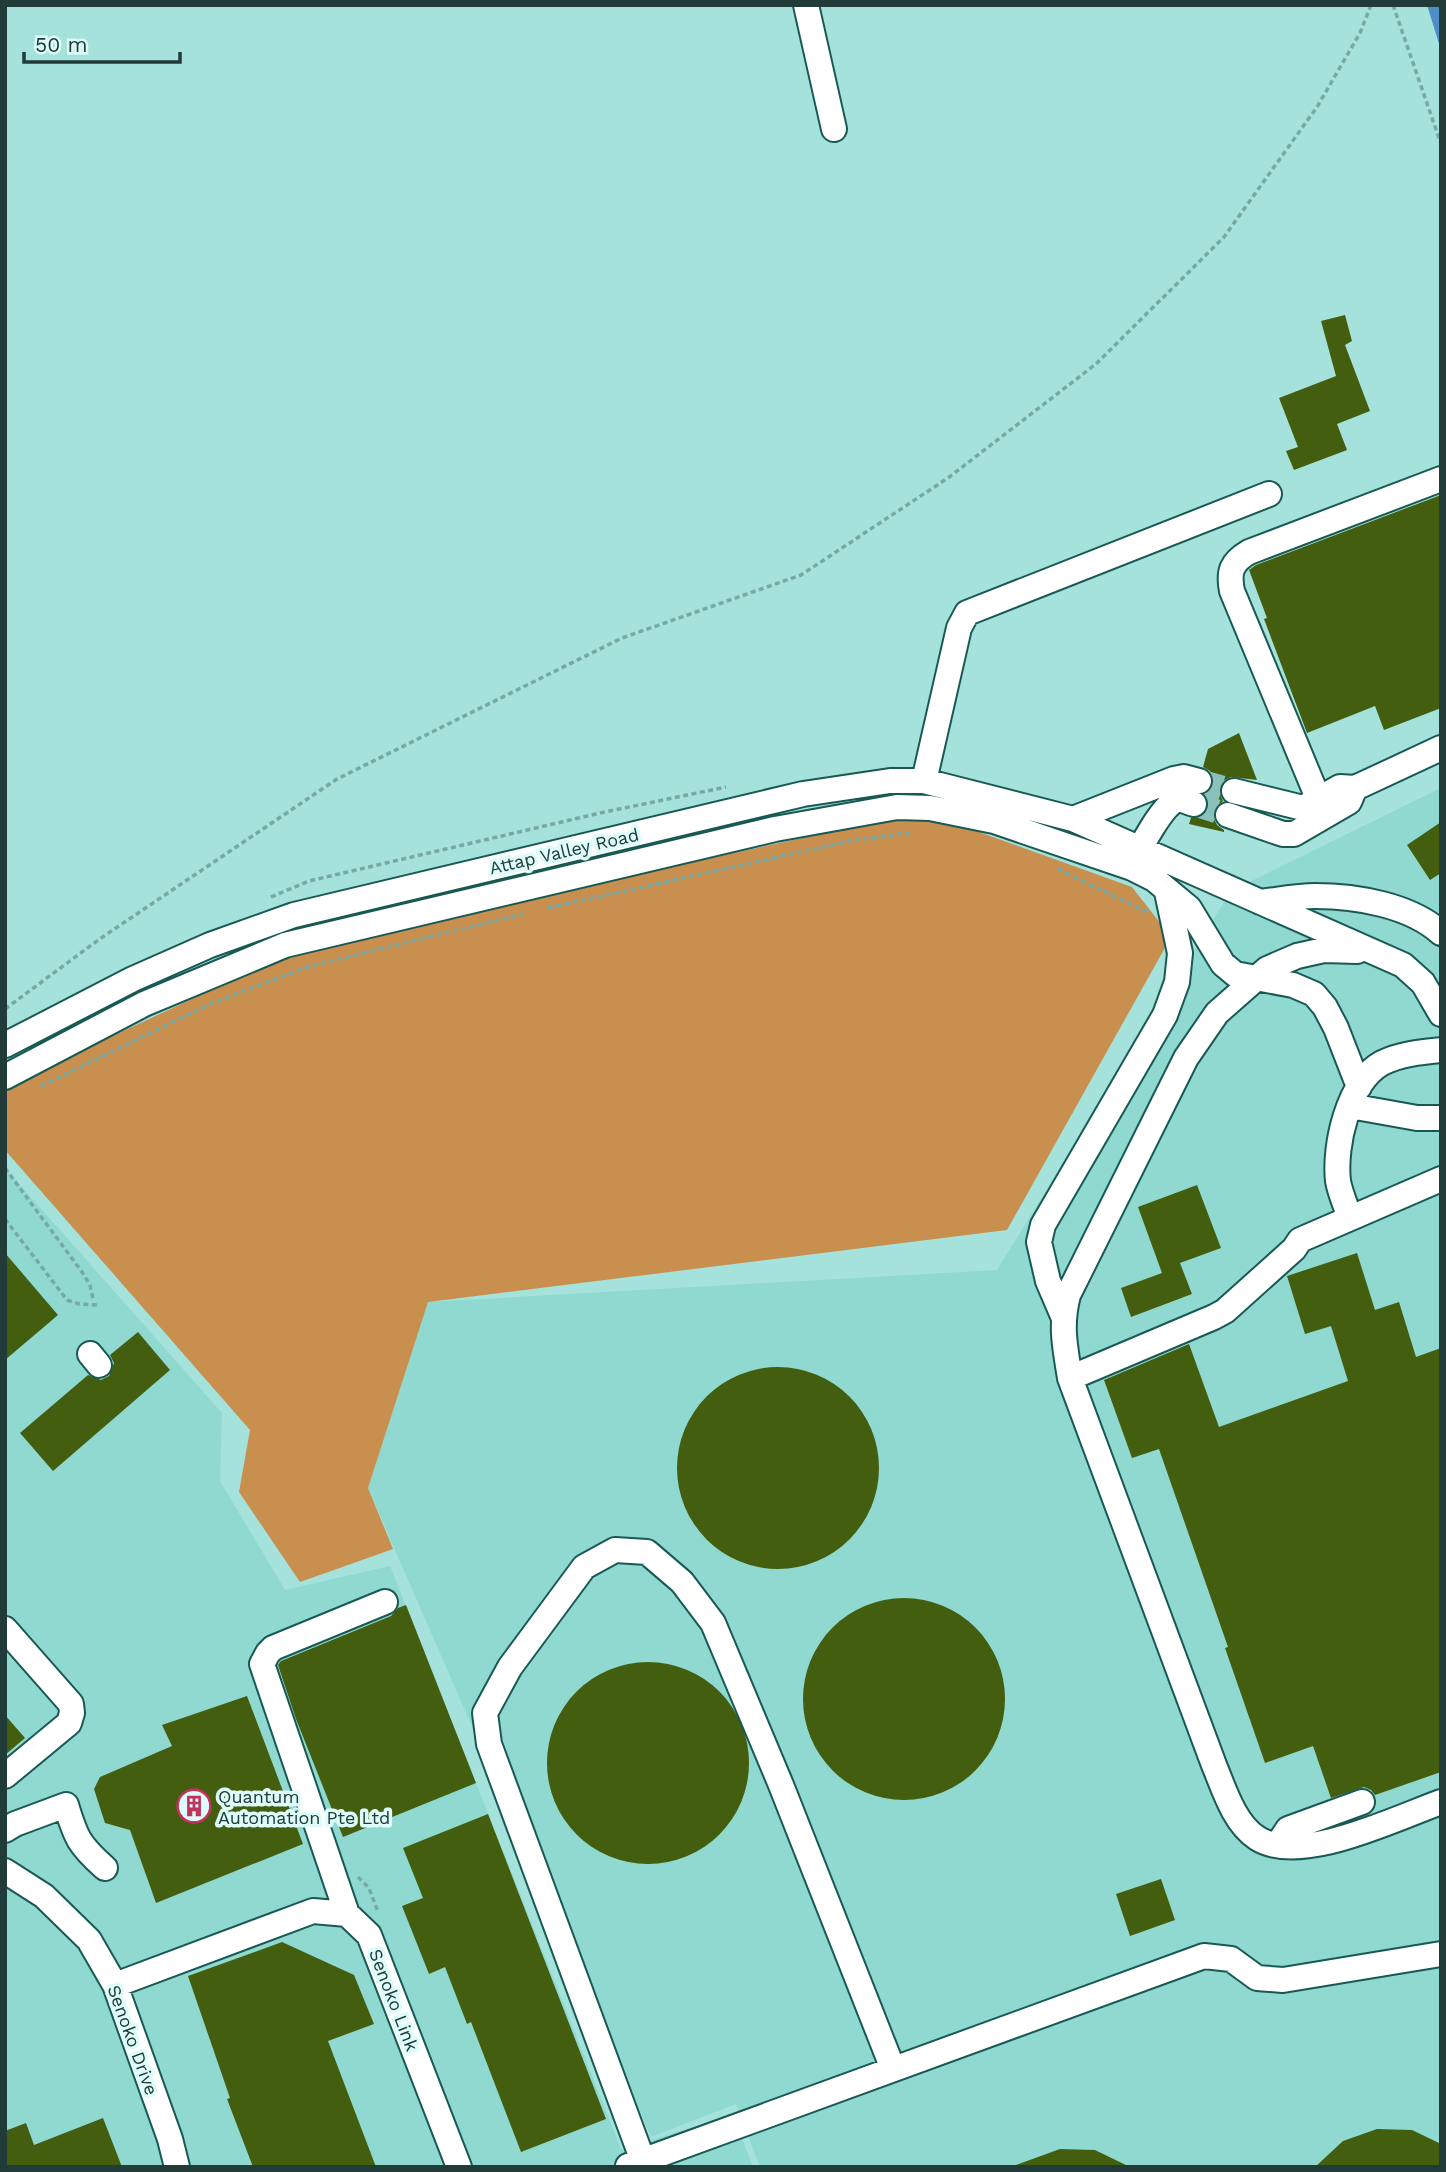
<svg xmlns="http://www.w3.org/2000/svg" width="1446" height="2172" viewBox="0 0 1446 2172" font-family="'Work Sans',sans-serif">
	<rect width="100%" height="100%" fill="#a4e2db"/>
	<path fill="#8fd9d1" d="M1441,788V2167H760L736,2104L651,2137L368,1488L428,1302L997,1270L1231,891Z
		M5,1168L222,1413L220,1481L285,1590L390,1566L621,2149L733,2115L753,2167H5Z"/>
	<path fill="#c98f4e" d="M923,812L1132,887L1171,937L1007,1230L428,1302L368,1488L393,1549L300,1582L239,1492L250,1430L5,1150V1086L308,945Z"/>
	<path fill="#4e8dc5" d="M1427,5H1441V50Z"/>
	<path fill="#435e0e" d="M1345,315L1352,341L1345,345L1370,411L1337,424L1347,450L1294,470L1286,451L1298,447L1279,398L1336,376L1321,321Z
		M1441,495V708L1384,730L1375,706L1307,733L1264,619L1267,618L1249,570L1256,565Z
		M1239,733L1257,780L1231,777L1223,781L1220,794L1223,801L1214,810L1213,817L1217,825L1224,830V832L1189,824L1191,818L1204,815L1208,807L1205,794L1213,785V778L1210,771L1203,767L1208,749Z
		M1441,822V873L1430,880L1407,845Z
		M1197,1185L1221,1248L1180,1263L1192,1294L1131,1317L1121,1288L1162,1273L1138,1207Z
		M5,1253L58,1315L5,1360Z
		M1357,1253L1375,1310L1399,1302L1416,1357L1441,1348V1772L1375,1795L1371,1790L1364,1787L1331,1798L1313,1746L1265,1763L1225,1648L1228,1647L1159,1449L1132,1458L1104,1380L1189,1344L1219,1427L1348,1381L1331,1326L1305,1334L1287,1276Z
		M138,1332L170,1370L53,1471L20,1433L88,1375L101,1380L109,1376L114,1363L110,1355Z
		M677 1468a101 101 0 1 1 202 0a101 101 0 1 1-202 0Z
		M803 1699a101 101 0 1 1 202 0a101 101 0 1 1-202 0Z
		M406,1605L476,1783L343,1837L296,1719L278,1665L281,1661L391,1616L398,1608Z
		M547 1763a101 101 0 1 1 202 0a101 101 0 1 1-202 0Z
		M247,1696L303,1844L156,1903L130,1830L105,1823L94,1789L100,1777L172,1746L162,1725Z
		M5,1715L25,1738L5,1755Z
		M488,1814L606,2119L521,2152L471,2022L467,2024L445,1967L429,1974L402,1906L423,1898L403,1848Z
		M1161,1879L1175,1920L1130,1936L1116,1894Z
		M282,1942L354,1975L374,2024L328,2041L376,2167H253L227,2099L230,2098L188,1976Z
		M103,2118L122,2167H5V2131L26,2123L34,2145Z
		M1377,2129L1412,2130L1441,2144V2167H1315L1343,2141Z
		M1060,2149L1095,2150L1130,2167H1017L1016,2165Z"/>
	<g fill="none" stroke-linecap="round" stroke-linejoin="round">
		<path stroke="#8ac1ba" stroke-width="24" stroke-dasharray="24 12" stroke-linecap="butt" d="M1199,781L1234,791
			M1194,804L1228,815"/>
		<defs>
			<path id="minor" d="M806,5L834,129
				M924,781L959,628L967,613L1269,494
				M1234,791L1303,808L1340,787L1355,788L1441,748
				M1228,815L1283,834H1294L1349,802L1355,788
				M1325,815L1232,591C1228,571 1232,562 1249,552L1441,479
				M1073,819L1174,779L1184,777L1199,781
				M1135,860C1140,848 1164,802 1177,800C1183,799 1189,803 1194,804
				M1260,902C1278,900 1297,896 1315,896C1356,896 1410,905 1441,933
				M1357,951L1324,950L1297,956L1267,969L1217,1013L1186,1058L1068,1295C1060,1326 1065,1347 1070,1378L1214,1765C1224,1789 1234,1823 1257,1838C1300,1866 1396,1818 1441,1802
				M5,1045L133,979L210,945L294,915L803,794L890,781H924L1073,819L1403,965L1423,983L1441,1014
				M5,1077L144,1004L285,945L775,829L897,807L930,808L994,821L1132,868L1154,879L1189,908L1223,964L1235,974L1293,985L1314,994L1325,1007L1336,1028L1359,1087
				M1350,1106L1417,1118H1441
				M1350,1218C1346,1206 1340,1193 1338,1181C1334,1146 1348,1082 1382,1063C1400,1054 1421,1052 1441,1050
				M1063,1316L1048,1281L1039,1242L1043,1225L1165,1015L1177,982L1180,953L1167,892
				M90,1354L99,1365
				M1070,1378L1214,1317L1225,1311L1294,1249L1300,1240L1441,1179
				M5,1629L71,1704L72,1713L69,1723L5,1776
				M5,1830L15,1824L66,1805C76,1838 79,1845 105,1868
				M1278,1844L1288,1829L1362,1802
				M5,1871L44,1896L89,1940L115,1985L170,2139L177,2167
				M347,1914L262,1664L268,1653L273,1648L385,1602
				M115,1985L313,1911L347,1914L369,1935L459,2167
				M643,2161L489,1744L485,1713L510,1667L584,1567L615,1550L647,1552L682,1582L713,1623L781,1785L893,2069
				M628,2166L1204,1956L1231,1959L1257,1978L1283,1980L1441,1954"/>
		</defs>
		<use href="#minor" stroke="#195954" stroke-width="28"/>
		<path stroke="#77a8a3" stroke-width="3.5" stroke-dasharray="5 3.5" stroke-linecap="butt" d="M1393,5L1441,144
			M1058,869L1149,913
			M271,897L309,881L600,813L726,787
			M548,908L850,841L913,832
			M5,1009L101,938L337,779L622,638L801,575L948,478L1096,364L1224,237L1317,107L1360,33L1371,5
			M41,1086L210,1004L310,966L523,914
			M5,1168L82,1272L90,1285L93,1299
			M5,1219L67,1300L79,1304L97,1305
			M358,1877L369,1888L378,1912"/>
		<use href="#minor" stroke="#fff" stroke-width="24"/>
	</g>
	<defs>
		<symbol id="building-ring" viewBox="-11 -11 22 22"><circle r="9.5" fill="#defcf9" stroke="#c1325d" stroke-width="1.5"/><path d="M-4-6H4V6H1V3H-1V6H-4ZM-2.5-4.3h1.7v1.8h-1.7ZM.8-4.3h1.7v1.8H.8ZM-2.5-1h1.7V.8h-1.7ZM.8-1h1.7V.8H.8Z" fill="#c1325d"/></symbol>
	</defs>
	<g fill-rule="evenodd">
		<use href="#building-ring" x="175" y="1787" width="38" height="38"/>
	</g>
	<g text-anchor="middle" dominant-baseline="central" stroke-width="7" stroke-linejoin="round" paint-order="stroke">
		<g font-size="18" fill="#213b38" stroke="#defcf9">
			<text transform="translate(564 851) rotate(-13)">Attap Valley Road</text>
			<text transform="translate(394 2000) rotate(69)">Senoko Link</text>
			<text transform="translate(133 2040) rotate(70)">Senoko Drive</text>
		</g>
		<g font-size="18" fill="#213b38" stroke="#defcf9" text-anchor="start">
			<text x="218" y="1796">Quantum<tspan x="218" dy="21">Automation Pte Ltd</tspan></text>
		</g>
	</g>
	<rect width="1446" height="2172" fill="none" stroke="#213b38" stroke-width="14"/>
	<path d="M24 52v10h156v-10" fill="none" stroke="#213b38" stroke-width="3.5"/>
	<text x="35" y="52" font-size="21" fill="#213b38" stroke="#defcf9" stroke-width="5" paint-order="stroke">50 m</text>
</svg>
